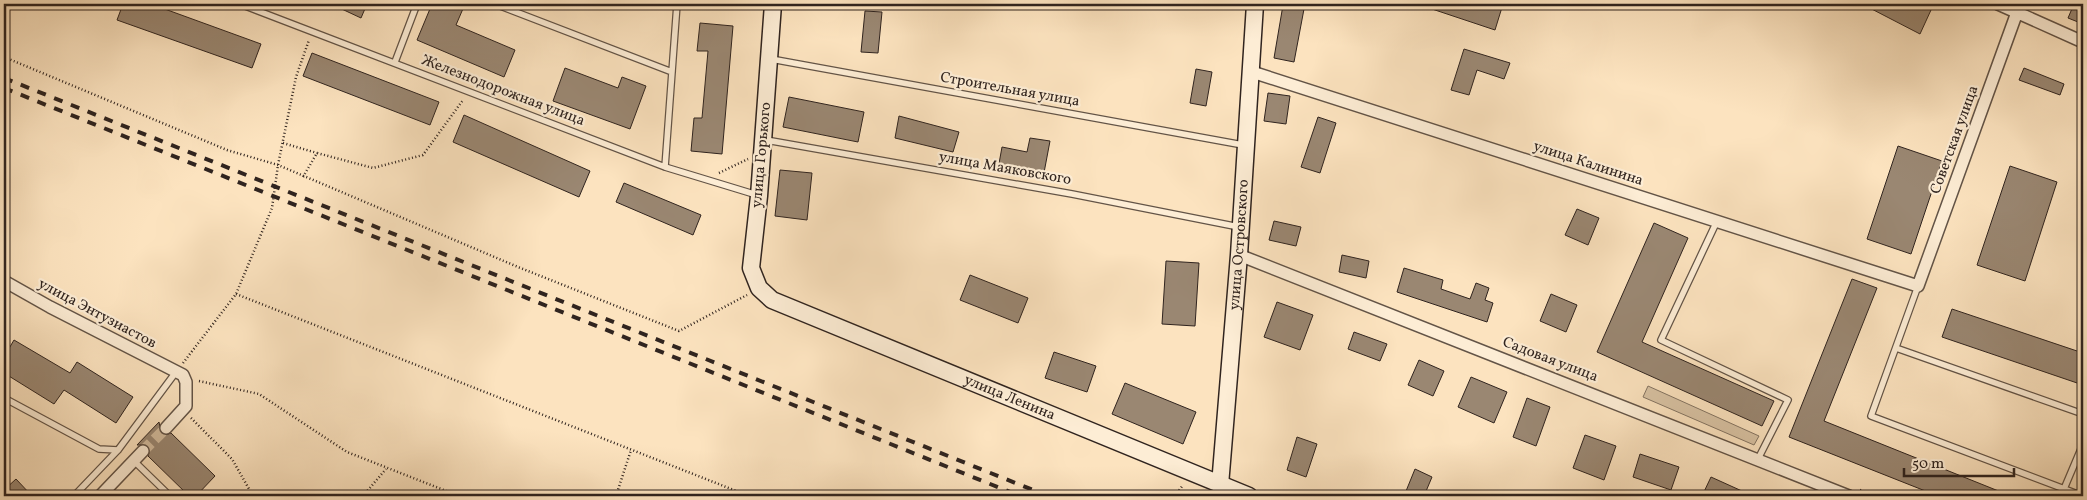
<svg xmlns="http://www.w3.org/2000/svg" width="2087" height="500" viewBox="0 0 2087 500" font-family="Vollkorn,serif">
	<rect width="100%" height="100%" fill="#fce3bf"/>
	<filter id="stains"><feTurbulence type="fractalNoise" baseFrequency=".004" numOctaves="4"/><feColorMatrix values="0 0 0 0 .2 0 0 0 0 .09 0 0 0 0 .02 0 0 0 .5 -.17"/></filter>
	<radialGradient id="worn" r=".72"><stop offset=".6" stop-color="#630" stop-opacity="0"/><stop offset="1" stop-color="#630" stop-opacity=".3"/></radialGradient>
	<path fill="#d9c3a4" stroke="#847462" d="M1648,386L1759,436L1754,445L1643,397Z"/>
	<path fill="#9a8772" stroke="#30241f" d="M123,4H151L261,44L252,68L117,20Z
		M331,4H367L361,18Z
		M432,4H465L456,25L515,50L504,77L417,40Z
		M1423,4H1503L1495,30L1423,6Z
		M1862,4H1919L1931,10L1920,34Z
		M2074,4H2083V24L2068,18Z
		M1283,5L1304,9L1294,62L1274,58Z
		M865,11L882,12L878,53L861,52Z
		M700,23L733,26L722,154L691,151L694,118H702L708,51H697Z
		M1464,49L1510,63L1504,79L1477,70L1469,95L1451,90Z
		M312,53L439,102L430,125L303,76Z
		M565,68L618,88L622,77L646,86L630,129L553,101Z
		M2024,68L2064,84L2060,95L2019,80Z
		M1196,69L1212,72L1206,106L1190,103Z
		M1268,93L1290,96L1286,124L1264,121Z
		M789,97L864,112L858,142L783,127Z
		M464,115L590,171L579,197L453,142Z
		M899,116L959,132L953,152L895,138Z
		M1318,117L1336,123L1320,173L1301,167Z
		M1030,138L1050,141L1043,178L998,169L1002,147L1027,152Z
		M1898,146L1942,161L1911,254L1867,239Z
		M2010,166L2057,182L2025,281L1977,265Z
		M780,170L812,173L807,220L775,216Z
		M624,183L701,215L693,235L616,202Z
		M1577,209L1599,218L1588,245L1565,235Z
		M1274,221L1301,227L1296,246L1269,240Z
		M1654,223L1688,238L1642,342L1774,401L1762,426L1597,352Z
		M1342,255L1369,261L1366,278L1339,272Z
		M1166,261L1199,263L1195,326L1162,324Z
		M1404,268L1443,280L1441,289L1470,299L1476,283L1489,288L1485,300L1493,303L1487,322L1397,292Z
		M970,275L1028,298L1018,323L960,300Z
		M1852,279L1877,288L1824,421L2011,496H1938L1789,437Z
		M1551,294L1577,305L1566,332L1540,321Z
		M1277,302L1313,315L1300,350L1264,337Z
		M1952,309L2083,353V385L1942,337Z
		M1354,332L1387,344L1380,361L1348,349Z
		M14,340L70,373L77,362L133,397L116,423L64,390L54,404L4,373V357Z
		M1054,352L1096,366L1087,392L1045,378Z
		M1419,360L1444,371L1433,396L1408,385Z
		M1471,377L1507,392L1494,423L1458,407Z
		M1125,383L1196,412L1183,444L1112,414Z
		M1527,398L1550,407L1536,446L1513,437Z
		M159,422L161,433L165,435L171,433L215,476L196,496H189L148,456L150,449L148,445H137Z
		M1585,435L1616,446L1604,480L1573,468Z
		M1297,437L1317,444L1306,477L1287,470Z
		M1640,454L1679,467L1671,490L1633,477Z
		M1415,469L1432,477L1424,496H1404Z
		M1711,477L1753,496H1702Z
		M16,479L32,496H4V490Z"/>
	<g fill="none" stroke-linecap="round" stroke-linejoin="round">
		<path stroke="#d3bd9f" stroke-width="11" stroke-dasharray="11 5.5" stroke-linecap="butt" d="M143,451L166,428"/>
		<defs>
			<path id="lane" d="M240,4L665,167L757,195
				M495,4L672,72
				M771,59L1243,145
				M395,62L417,4
				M766,140L1072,194L1239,227
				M665,167L677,4
				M1717,221L1661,340L1788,400L1758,459
				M1918,286L1871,416L2083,496
				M1896,348L2083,414
				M4,398L99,449L118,450
				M134,461L170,496
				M74,496L118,450L176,372
				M2061,496L2083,444"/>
			<path id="street" d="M1998,4L2083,42
				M1249,71L1918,286L2020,4
				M1239,255L1849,496
				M4,281L50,307L183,375L186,382V406L166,428
				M100,496L143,451"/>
			<g id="secondary">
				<path id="s1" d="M773,4L759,196L751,268L759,288L772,300L1249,496"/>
				<path id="s2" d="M1220,485L1239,255L1255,4"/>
			</g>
		</defs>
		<use href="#lane" stroke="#635447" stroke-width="8"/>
		<use href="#street" stroke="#635447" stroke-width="14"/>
		<use href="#secondary" stroke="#30241f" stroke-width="19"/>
		<path stroke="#30241f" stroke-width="2.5" stroke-dasharray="1 2.5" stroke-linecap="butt" d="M4,57L227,150L278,165L518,267L679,331L747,295
			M283,143L317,153
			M719,173L748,159
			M303,177L317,153L373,168L423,155L463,100
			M236,294L749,496
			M183,363L236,294L272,208L278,165L296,77L309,40
			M199,381L259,394L347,452L459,496
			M191,418L232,459L253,496
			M1860,490L1876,496
			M363,496L386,469
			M616,496L631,450
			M1175,496L1183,485"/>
		<use href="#lane" stroke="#fdedd5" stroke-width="5.5"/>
		<use href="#street" stroke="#fdedd5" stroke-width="11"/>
		<use href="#secondary" stroke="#fdedd5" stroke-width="16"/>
		<path stroke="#30241f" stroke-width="4" stroke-dasharray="9 9" stroke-linecap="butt" d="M4,78L1048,496
			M4,88L1020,496"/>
	</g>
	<g text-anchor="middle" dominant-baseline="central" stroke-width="4.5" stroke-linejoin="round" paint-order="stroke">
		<g font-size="15" fill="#30241f" stroke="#fdedd5">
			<text transform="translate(1010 90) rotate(10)">Строительная улица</text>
			<text transform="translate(503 91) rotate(21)">Железнодорожная улица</text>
			<text transform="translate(1955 140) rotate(-70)">Советская улица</text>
			<text transform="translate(762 155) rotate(-85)">улица Горького</text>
			<text transform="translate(1588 164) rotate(18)">улица Калинина</text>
			<text transform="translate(1005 169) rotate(10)">улица Маяковского</text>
			<text stroke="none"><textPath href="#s2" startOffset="241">улица Островского</textPath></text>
			<text transform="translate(97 314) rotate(28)">улица Энтузиастов</text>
			<text transform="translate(1550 360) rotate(21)">Садовая улица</text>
			<text stroke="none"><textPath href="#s1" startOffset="561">улица Ленина</textPath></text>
		</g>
	</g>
	<rect width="2087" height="500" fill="none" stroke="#fce3bf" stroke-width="20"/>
	<rect x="5" y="5" width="2077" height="490" fill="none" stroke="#30241f" stroke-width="2.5"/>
	<rect x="10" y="10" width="2067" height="480" fill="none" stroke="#30241f"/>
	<path d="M1904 468v8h110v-8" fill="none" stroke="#30241f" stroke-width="2.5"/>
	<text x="1912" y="468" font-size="15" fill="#30241f" stroke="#fdedd5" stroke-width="4" paint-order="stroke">50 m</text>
	<rect width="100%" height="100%" filter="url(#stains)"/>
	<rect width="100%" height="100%" fill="url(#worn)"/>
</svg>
